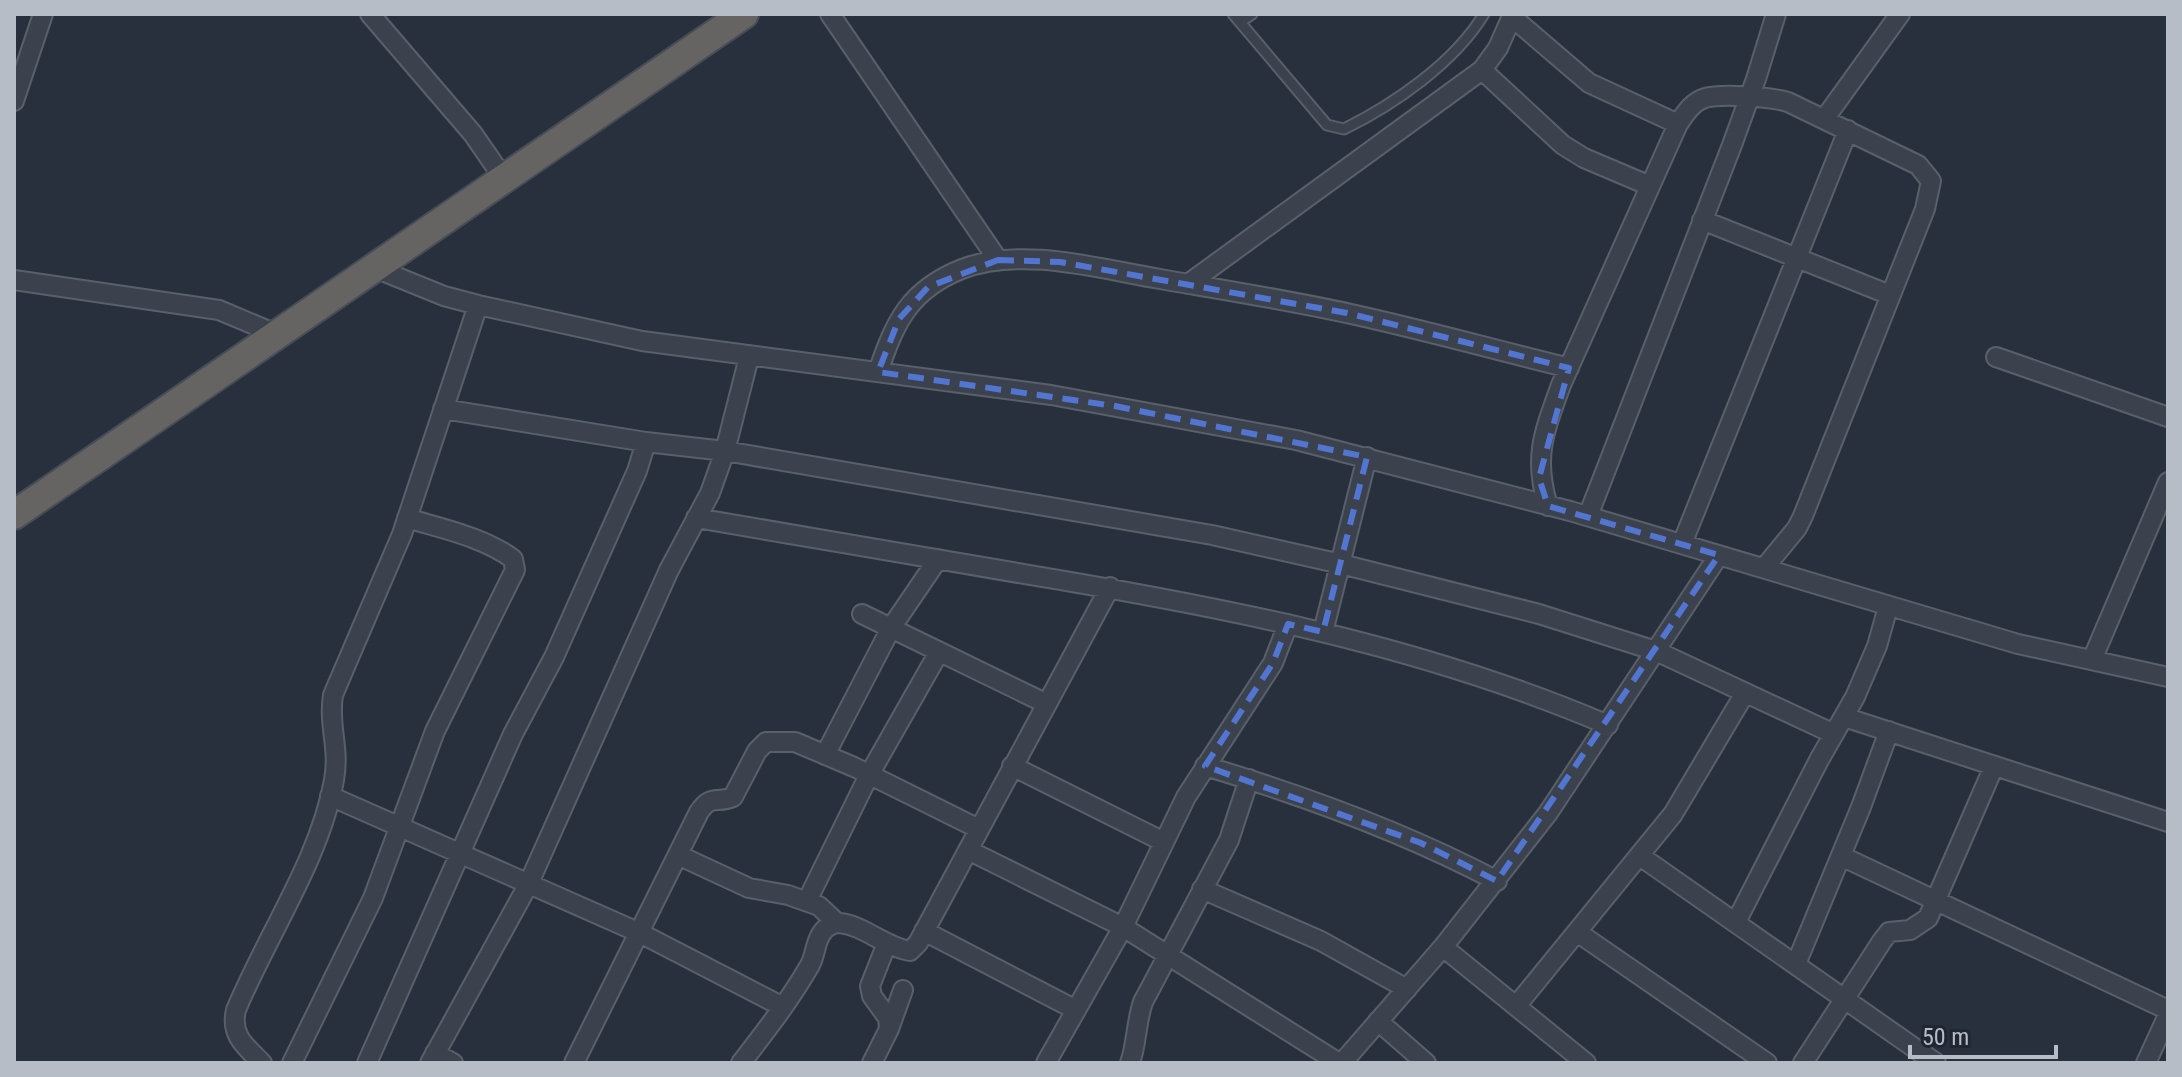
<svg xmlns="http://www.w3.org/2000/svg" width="2182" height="1077" viewBox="0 0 2182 1077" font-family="'Roboto Condensed',sans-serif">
	<rect width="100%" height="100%" fill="#27303c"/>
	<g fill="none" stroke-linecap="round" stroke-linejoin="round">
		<defs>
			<path id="service" d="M1233,14L1327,125L1344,129C1395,104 1455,62 1484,14
				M1240,22L1252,14"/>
			<path id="minor" d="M370,14L473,134L504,179
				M830,14L998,260
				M1512,17L1589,83L1678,124
				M1482,70L1563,145L1584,158L1650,186
				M14,101L43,14
				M1825,118L1900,14
				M1702,220L1890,295
				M375,268L444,296L478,305L642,341L1051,395L1296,440L1570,511L2018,644L2168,677
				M14,280L219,310L276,334
				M1188,284L1482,70L1498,48L1513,14
				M1996,357L2168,417
				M878,372C895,322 909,290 962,269C1021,246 1100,269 1160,279C1224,290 1288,300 1351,314C1424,330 1496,350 1569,368
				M443,409L646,442L725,451L1212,535L1341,564L1539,614L1656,651L1834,734
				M1548,506C1533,457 1544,432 1561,385L1678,124C1685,114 1692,102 1705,98C1722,93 1771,97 1788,102L1918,165L1931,181L1925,209L1803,516L1797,528L1764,568
				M1588,516L1732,145L1756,79L1776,14
				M696,518C805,537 915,555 1024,574C1223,607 1421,645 1608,725
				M1682,544L1848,130
				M862,614L1047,704
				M1323,632L1367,457
				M2092,660L2168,482
				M1844,717L2168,822
				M825,755L891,628L938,559
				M1012,766L1164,842
				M1205,766C1305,796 1404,832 1497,881
				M330,796L640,933L783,1007
				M968,850L1123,927L1339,1063
				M678,855L749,888L788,895L819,906L837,923
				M1640,856L1936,1063
				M1841,856L2168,1010
				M1202,889L1321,941L1407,989
				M807,901L869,775L939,652
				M1736,922L1819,760L1855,697L1877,646L1888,607
				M924,931L1076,1010
				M1577,932L1767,1063
				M1443,947L1586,1063
				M1796,964L1861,807L1889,731
				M1517,1005L1673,814L1745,693
				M1378,1021L1426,1063
				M889,1029L903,990
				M435,1053L453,1063
				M262,1063C245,1046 230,1035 236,1010C267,935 320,859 334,780C340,747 328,726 333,695L402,534L478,305
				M292,1063L373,898L435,731L515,570L513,559C483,537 443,529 407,518
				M367,1063L513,734L554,657L637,471L646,442
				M430,1063L528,885L669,570L710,493L725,451L749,357
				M574,1063L699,812C711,794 716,804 733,797L757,751L766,742H795L854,767L979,829
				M741,1063C765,1032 790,1000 810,965C815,956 815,945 820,936C824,928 832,923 840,923C865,926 885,947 910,951L918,943L1110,587
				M872,1063L889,1029L888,1018L872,996L870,986L887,943
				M1046,1063L1123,927L1186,797L1273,663L1288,624
				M1130,1063C1137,1043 1136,1022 1143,1002L1229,840L1249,779
				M1342,1063L1443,947L1548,813L1719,555
				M1803,1063L1882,941L1889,932L1910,930L1928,918L1994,766
				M2146,1063L2168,1015"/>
			<path id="trunk" d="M14,515L744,14"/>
		</defs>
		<use href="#service" stroke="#59606a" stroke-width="13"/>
		<use href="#minor" stroke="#59606a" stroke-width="22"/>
		<use href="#trunk" stroke="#464d57" stroke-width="32"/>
		<use href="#service" stroke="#3b424d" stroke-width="9"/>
		<use href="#minor" stroke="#3b424d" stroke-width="18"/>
		<use href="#trunk" stroke="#666462" stroke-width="28"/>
	</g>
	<path fill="none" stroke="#5375d2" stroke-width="6" stroke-dasharray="16 10" stroke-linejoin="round" d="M998,260L1060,262L1347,313L1569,368L1539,478L1548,506L1719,555L1497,881L1421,843L1205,766L1273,663L1288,624L1323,632L1367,457L1115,406L878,372L899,319L928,287Z"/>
	<rect width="2182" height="1077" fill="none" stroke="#b7bdc7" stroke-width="32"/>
	<path d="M1910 1045v12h146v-12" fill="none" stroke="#b7bdc7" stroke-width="4"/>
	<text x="1922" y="1045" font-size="24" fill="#b7bdc7" stroke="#202732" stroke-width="6" paint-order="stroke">50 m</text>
</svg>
